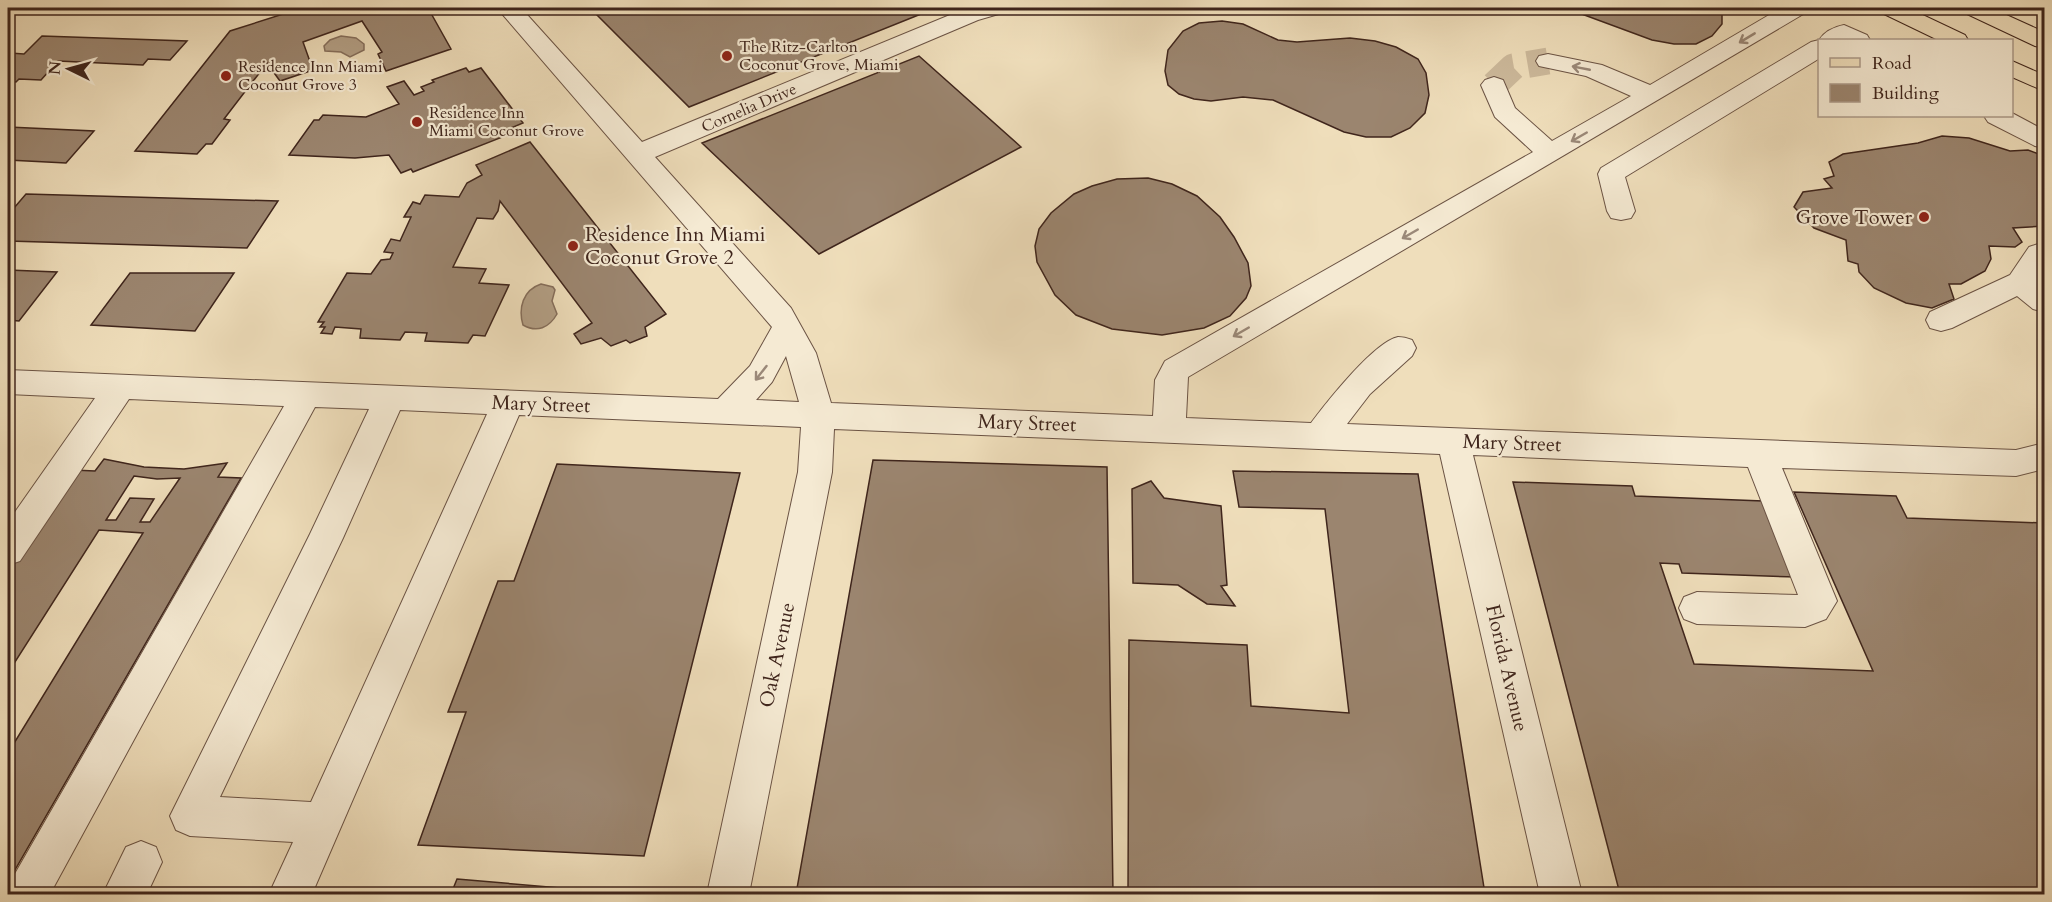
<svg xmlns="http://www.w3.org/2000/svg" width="2052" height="902" viewBox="0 0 2052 902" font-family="Cardo,serif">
	<rect width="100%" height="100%" fill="#efdebb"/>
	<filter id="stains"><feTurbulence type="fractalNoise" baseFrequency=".00333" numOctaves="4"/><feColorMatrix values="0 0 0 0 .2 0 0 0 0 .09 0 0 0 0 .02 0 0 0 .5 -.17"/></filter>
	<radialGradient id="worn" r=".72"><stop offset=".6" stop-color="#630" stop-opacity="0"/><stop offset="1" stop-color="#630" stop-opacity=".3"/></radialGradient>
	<path fill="#b39f85" stroke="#856e5b" stroke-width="1.5" d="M341,36L356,38L364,44V50L350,57L341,52L325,51L324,46L330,40Z
		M541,284L553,287L555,290L552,301L557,314C549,328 537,333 523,325C518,308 523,290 541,284Z"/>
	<path fill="#9b856f" stroke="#3f251c" stroke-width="1.5" fill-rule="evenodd" d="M302,8H428L451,49L386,71L378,54L382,52L362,21L303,42L313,70L280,81L267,63L224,119L230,120L212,144H206L197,154L135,151L230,31Z
		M590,8H936L689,107Z
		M1490,8H1722V24L1712,36L1696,44H1674L1652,40L1579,13L1551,10L1521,13Z
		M1222,21L1243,24L1278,40L1297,42L1350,38L1375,41L1396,47L1418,59L1426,73L1429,95L1425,113L1410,128L1391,137H1366L1344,132L1273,100L1243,97L1211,101L1194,99L1179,94L1168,85L1165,71L1168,50L1183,31L1199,23Z
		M42,36L187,41L170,60L148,59L143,65L58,61L41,80L19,79L16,82L8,81V56L10,53L24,54Z
		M919,56L1021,147L819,254L702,143Z
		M466,68L469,72L481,68L523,123L511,128L515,132L413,172L411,169L401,173L389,155L355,158L289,155L314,120H319L323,115L366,117L399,104L387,87L404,81L414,95L424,91L421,87L434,82L432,80Z
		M8,127L94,131L66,163L8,160Z
		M1942,136L1969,138L2010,151L2028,150L2044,156V226L2013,228L2022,242L2015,247L1989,246L1991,259L1985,271L1961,284H1949L1954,299L1932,308L1906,303L1874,288L1859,272L1858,264L1848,261L1846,240L1814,228L1794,207L1803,192L1832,188L1824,179L1834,176L1829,162L1843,154L1918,143Z
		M530,142L666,314L645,327L647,336L630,343L626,340L611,346L601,338L581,344L574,334L592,323L500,201L498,211L493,219L477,218L453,267L486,269L479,283L509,285L485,336L473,335L468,343L425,341L427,333L405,332L400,340L360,338L361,329L335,327L332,334L321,333L325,327H320L324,322H318L347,273L371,274L381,260L390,259L393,253L384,252L391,239L400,241L411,217H404L413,202L420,204L425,195L459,197L467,183L482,175L476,165Z
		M1148,178L1172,184L1197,196L1220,217L1234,237L1248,263L1251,286L1246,298L1230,316L1204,328L1162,335L1112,329L1076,315L1055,295L1037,262L1035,246L1039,229L1051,213L1074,194L1092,186L1117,179Z
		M26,194L278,201L247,248L8,241V215Z
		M8,270L57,272L19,321L8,320Z
		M130,273H234L195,331L91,325Z
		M104,459L144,467L184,469L227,463L218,477L241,478L8,882V753L143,533L99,530L8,673V566L73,470L95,471ZM134,476L157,479L180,478L150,522H140L154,499L130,498L116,520H106Z
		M873,460L1107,467L1113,894H796Z
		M557,464L740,473L644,856L418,845L466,712H448L498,581H514Z
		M1233,471L1418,474L1485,894H1128L1129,640L1247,645L1251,706L1349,713L1325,509L1239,507Z
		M1151,481L1164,498L1221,506L1227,585L1221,586L1235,606L1207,604L1178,585L1133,583L1132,489Z
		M1513,482L1632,486L1635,496L1763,501L1795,577L1682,573L1679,564L1660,563L1694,664L1873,671L1794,492L1896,496L1907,518L2044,523V894H1620Z
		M457,879L619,893L451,894Z"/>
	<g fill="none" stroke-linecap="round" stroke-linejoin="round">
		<path stroke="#ccb99b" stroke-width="27" stroke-dasharray="27 14" stroke-linecap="butt" d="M1494,85L1513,67L1548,61"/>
		<defs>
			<path id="minor" d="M497,8H521L642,142L962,10L970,8H1005L1002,13L978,20L655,157L791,308L816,353L831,403L1153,416L1155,380L1165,361L1533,152L1495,117L1481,85L1485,80L1494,77L1503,80L1515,108L1552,141L1631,96L1586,76L1539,66L1536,61L1539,56L1548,54L1602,65L1650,85L1781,8H1808L1805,13L1188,377L1186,418L1311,423C1327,402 1374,342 1398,337C1403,337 1407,338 1412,340L1416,348L1412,356L1370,394L1347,424L2016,450L2044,443V469L2016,476L1782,468L1837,601L1826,619L1805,627L1697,624L1684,619L1679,608L1684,597L1697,592L1798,595L1748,467L1473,455L1582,894H1540L1440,454L834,429L832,472L749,894H707L798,472L801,427L519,415L312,894H269L293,842L190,836L176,830L170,816L310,534L369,409L315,407L50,894H8L12,879L284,406L129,399L20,561L8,565V522L95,398L8,394V370L718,399L750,366L772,327ZM786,356L799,402L756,400L772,382ZM400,410L487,414L311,802L220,797L343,538Z
				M1844,25L1867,35L1870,40H1820V58L1625,177L1635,211L1631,218L1621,220L1611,218L1607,211L1598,174L1601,168L1811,42L1819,40C1825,31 1834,27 1844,25Z
				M2012,113L2044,130V148L2035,146L1988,122L1984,116H2012Z
				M2044,242V268L2037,280L2044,286V312L2033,309L2017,296L1952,328L1941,331L1930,328L1926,320L1930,312L2010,275L2029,247Z
				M141,841L156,847L162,862L147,894H103L126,847Z"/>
			<path id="major" d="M1878,8H1908L1965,35L1968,40H1938L1882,13Z
				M1962,8H1991L2044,32V48L2035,46L1965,13Z
				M2012,61L2044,75V91L2012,77Z"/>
		</defs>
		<use href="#minor" stroke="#6b5344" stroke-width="2"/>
		<use href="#major" stroke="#3f251c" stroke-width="2"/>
		<use href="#minor" fill="#f5ead3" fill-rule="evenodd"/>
		<use href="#major" fill="#efdebb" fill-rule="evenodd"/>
	</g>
	<defs><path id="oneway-shaft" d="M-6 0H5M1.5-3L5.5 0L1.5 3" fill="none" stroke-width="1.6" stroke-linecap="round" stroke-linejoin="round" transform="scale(1.5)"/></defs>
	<g stroke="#9a8878">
		<use href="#oneway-shaft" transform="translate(1747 38) rotate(149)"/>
		<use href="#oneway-shaft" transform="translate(1581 68) rotate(-169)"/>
		<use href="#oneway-shaft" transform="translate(1579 137) rotate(150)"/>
		<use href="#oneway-shaft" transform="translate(1410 234) rotate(150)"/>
		<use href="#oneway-shaft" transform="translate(1241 332) rotate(150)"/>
		<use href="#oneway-shaft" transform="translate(761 373) rotate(128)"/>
	</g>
	<g fill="#8f2418" stroke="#f5ead3" stroke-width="2">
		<circle cx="727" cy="56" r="6"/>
		<circle cx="226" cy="76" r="6"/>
		<circle cx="417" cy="122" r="6"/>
		<circle cx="1924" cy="217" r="6"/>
		<circle cx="573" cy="246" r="6"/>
	</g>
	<g text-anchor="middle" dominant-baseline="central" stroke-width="4.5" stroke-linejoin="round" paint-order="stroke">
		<g font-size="16" fill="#3f251c" stroke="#f5ead3" text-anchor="start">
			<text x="739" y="47">The Ritz-Carlton<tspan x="739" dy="18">Coconut Grove, Miami</tspan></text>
			<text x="238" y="67">Residence Inn Miami<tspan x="238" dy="18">Coconut Grove 3</tspan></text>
			<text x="429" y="113">Residence Inn<tspan x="429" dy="18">Miami Coconut Grove</tspan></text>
		</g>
		<g font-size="16" fill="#3f251c" stroke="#f5ead3">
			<text transform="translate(749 108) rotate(-23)">Cornelia Drive</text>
		</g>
		<g font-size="20" fill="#3f251c" stroke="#f5ead3" text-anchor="end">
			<text x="1912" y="217">Grove Tower</text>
			<text x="585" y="234" text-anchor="start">Residence Inn Miami<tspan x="585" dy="23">Coconut Grove 2</tspan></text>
		</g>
		<g font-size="20" fill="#3f251c" stroke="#f5ead3">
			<text transform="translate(541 404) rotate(2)">Mary Street</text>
			<text transform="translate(1027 423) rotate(2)">Mary Street</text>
			<text transform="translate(1512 443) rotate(2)">Mary Street</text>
			<text transform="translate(777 655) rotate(-78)">Oak Avenue</text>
			<text transform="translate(1507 668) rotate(77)">Florida Avenue</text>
		</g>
	</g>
	<rect width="2052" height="902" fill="none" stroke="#efdebb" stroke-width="30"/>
	<rect x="9" y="9" width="2034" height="884" fill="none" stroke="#3f251c" stroke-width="3"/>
	<rect x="15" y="15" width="2022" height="872" fill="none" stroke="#3f251c" stroke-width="1.5"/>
	<rect x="1818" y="39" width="195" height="78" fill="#f5ead3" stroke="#ac9b8a" stroke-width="1.5"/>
	<rect x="1830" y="58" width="30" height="9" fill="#efdebb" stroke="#ac9b8a" stroke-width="1.5"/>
	<text x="1872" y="69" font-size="18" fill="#3f251c">Road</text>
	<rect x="1830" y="84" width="30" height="18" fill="#9b856f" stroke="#ac9b8a" stroke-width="1.5"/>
	<text x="1872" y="99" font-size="18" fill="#3f251c">Building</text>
	<g transform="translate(69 69) rotate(275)" stroke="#f5ead3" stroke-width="4.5" paint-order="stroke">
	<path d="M0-4.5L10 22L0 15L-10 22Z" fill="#3f251c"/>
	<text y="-9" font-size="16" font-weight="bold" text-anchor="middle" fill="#3f251c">N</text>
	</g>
	<rect width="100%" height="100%" filter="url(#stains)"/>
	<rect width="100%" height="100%" fill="url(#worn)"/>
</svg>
